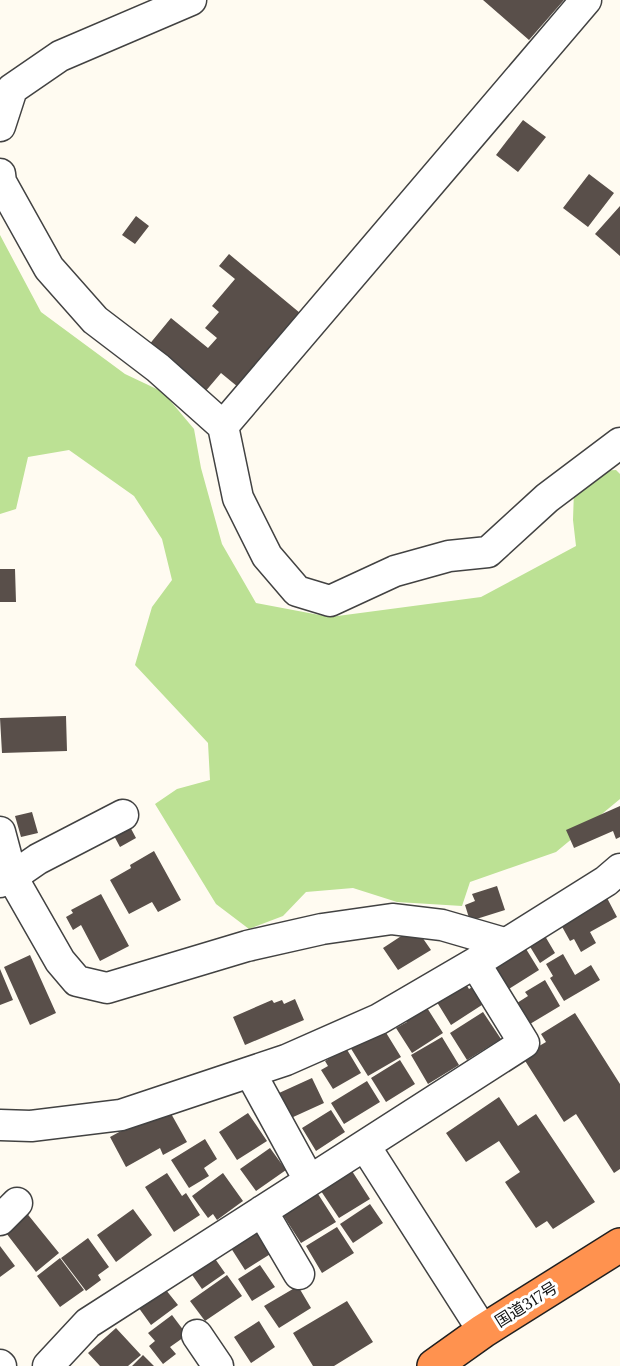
<svg xmlns="http://www.w3.org/2000/svg" width="620" height="1366" viewBox="0 0 620 1366" font-family="Lora,'Noto Sans JP',serif">
	<rect width="100%" height="100%" fill="#fffbf1"/>
	<path fill="#bce194" d="M0,235L41,312L125,374L163,392L194,429L201,468L222,544L256,603L330,617L481,597L576,546L573,520L574,490L599,471L616,470L620,474V799L556,852L470,882L462,906L397,902L353,888L306,892L283,916L249,929L216,904L155,804L177,789L210,780L208,743L135,665L152,607L172,580L162,539L134,496L69,450L28,457L16,509L0,514Z"/>
	<path fill="#594f4a" d="M483,0H564L529,40Z
		M523,120L546,137L518,172L496,155Z
		M589,174L614,193L588,227L563,208Z
		M620,206V256L595,234Z
		M136,216L149,226L135,244L122,235Z
		M229,254L300,313L238,387L221,373L204,393L148,346L171,318L208,348L217,338L205,328L219,312L212,306L235,279L219,266Z
		M0,569H15L16,602H0Z
		M66,716L67,751L2,753L0,718Z
		M620,806V837L616,839L613,831L574,848L566,830Z
		M32,812L38,833L21,837L15,816Z
		M128,823L136,838L120,847L112,832Z
		M154,851L181,900L158,912L152,902L129,914L110,880L131,868L130,865Z
		M497,886L505,910L470,921L465,905L475,901L472,894Z
		M101,894L129,946L100,961L81,925L73,930L66,917L73,913L71,910Z
		M606,896L617,917L590,932L596,943L581,952L574,939L570,941L560,923Z
		M415,927L431,950L398,970L383,948Z
		M545,936L555,953L540,963L529,945Z
		M523,944L539,970L507,990L491,964Z
		M563,954L575,975L591,965L600,980L564,1001L550,978L553,976L546,964Z
		M30,955L56,1013L30,1025L4,967Z
		M0,969L13,1000L0,1005Z
		M545,980L560,1006L530,1024L517,1003L528,996L525,992Z
		M464,981L469,989L474,986L485,1003L451,1025L435,999Z
		M295,999L304,1020L245,1045L233,1017L272,1000L274,1003L282,1000L284,1004Z
		M424,1003L443,1033L412,1053L396,1028L407,1022L404,1016Z
		M483,1012L501,1039L467,1060L450,1033Z
		M575,1013L620,1084V1169L614,1173L576,1114L564,1122L522,1056L546,1042L541,1034Z
		M385,1031L401,1057L368,1076L350,1047L371,1034L373,1038Z
		M442,1037L459,1065L428,1084L411,1055Z
		M346,1048L361,1073L333,1089L321,1070L328,1066L325,1061Z
		M400,1060L415,1084L386,1102L371,1078Z
		M312,1078L324,1103L291,1118L279,1093Z
		M367,1081L380,1102L344,1124L331,1103Z
		M499,1097L518,1126L536,1114L595,1202L553,1229L547,1221L536,1228L505,1182L520,1172L499,1141L466,1162L446,1133Z
		M169,1110L187,1142L163,1155L160,1148L126,1167L110,1137L143,1119L145,1123Z
		M331,1110L345,1132L316,1151L302,1128Z
		M248,1113L267,1141L237,1160L219,1132Z
		M205,1139L217,1159L204,1168L209,1176L189,1188L171,1160Z
		M270,1148L286,1170L256,1191L240,1169Z
		M352,1171L370,1199L339,1218L321,1191Z
		M167,1173L182,1196L186,1193L200,1215L174,1232L145,1187Z
		M223,1173L243,1201L217,1220L213,1214L208,1218L192,1196Z
		M318,1194L336,1222L301,1243L283,1215Z
		M370,1204L383,1223L353,1243L340,1224Z
		M133,1209L152,1235L116,1262L97,1235Z
		M25,1211L59,1253L36,1272L3,1229Z
		M258,1220L272,1253L245,1270L229,1245Z
		M337,1227L354,1253L322,1273L306,1246Z
		M88,1238L109,1267L98,1275L101,1280L86,1291L61,1258Z
		M0,1246L15,1266L0,1277Z
		M211,1253L225,1273L202,1289L188,1269Z
		M60,1258L84,1290L60,1307L37,1276Z
		M260,1265L275,1287L252,1301L238,1279Z
		M227,1275L242,1296L205,1321L190,1301Z
		M162,1285L178,1305L151,1325L136,1304Z
		M298,1286L311,1308L279,1328L264,1306Z
		M347,1301L373,1342L334,1366H313L293,1333Z
		M172,1315L187,1335L170,1347L176,1354L163,1364L149,1346L155,1341L148,1333Z
		M259,1321L275,1347L251,1363L234,1337Z
		M116,1328L141,1355L128,1366H100L88,1353Z
		M143,1355L154,1366H132Z"/>
	<g fill="none" stroke-linecap="round" stroke-linejoin="round">
		<defs>
			<path id="minor" d="M0,126L12,89L60,56L191,0
				M0,174L1,182L49,268L95,320L158,368L223,426L238,498L267,556L297,591L330,601L395,571L449,556L488,552L547,498L620,443
				M223,426L586,0
				M0,832L12,877L60,961L77,981L107,988L247,946L322,929L392,919L442,925L504,943
				M0,882L12,877L38,859L123,815
				M250,1072L309,1180
				M0,1125L31,1126L121,1115L286,1060L379,1019L475,963L606,881L620,869
				M365,1146L483,1331
				M262,1211L299,1274
				M0,1220L17,1203
				M197,1335L218,1366
				M0,1365L1,1366
				M48,1366L88,1323L524,1043L475,963"/>
			<path id="highway" d="M434,1366L483,1331L620,1245"/>
		</defs>
		<use href="#minor" stroke="#424242" stroke-width="33"/>
		<use href="#highway" stroke="#202020" stroke-width="36"/>
		<use href="#minor" stroke="#fff" stroke-width="30"/>
		<use href="#highway" stroke="#ff924f" stroke-width="33"/>
	</g>
	<g text-anchor="middle" dominant-baseline="central" stroke-width="6" stroke-linejoin="round" paint-order="stroke">
		<g font-size="16" fill="#0f0f0f" stroke="#fff">
			<text transform="translate(526 1304) rotate(-32)">国道317号</text>
		</g>
	</g>
</svg>
